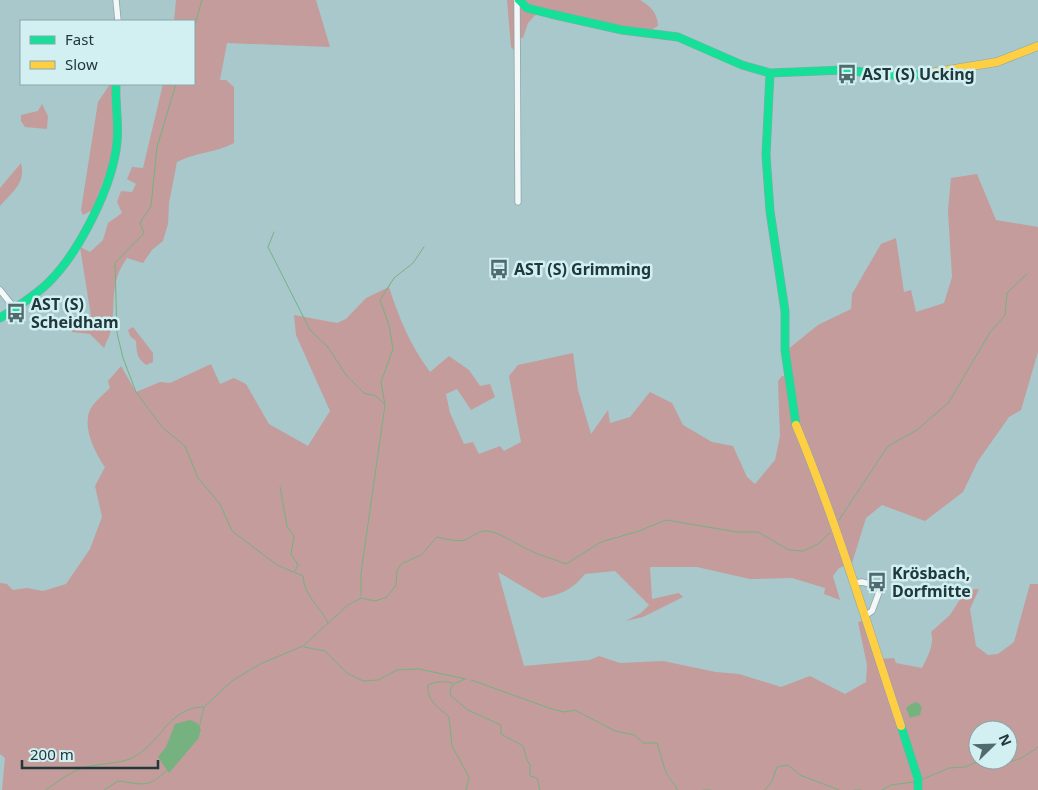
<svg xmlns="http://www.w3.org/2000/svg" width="1038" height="790" viewBox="0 0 1038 790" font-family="'Noto Sans',sans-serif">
	<rect width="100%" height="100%" fill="#a8c8cb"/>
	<path fill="#c49c9b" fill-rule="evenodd" d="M176,0H316L330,47L227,43L220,80H226L234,87V143C216,153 196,152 177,162L169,203L168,224L163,241L152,250L143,263L127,258C109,283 116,303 111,330C110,336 106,342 104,348L90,334L72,332L68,316H91L80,247L90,252L103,240L108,223L122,213L117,202L121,191L132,192L136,184L127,179L132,167L143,168L163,84H194V21H174Z
		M507,0H640C651,7 657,12 658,26L645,33L538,12L528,23L523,38L514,37V50L511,47Z
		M110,84H114V141L108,168L92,210L83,215L81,210L98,102Z
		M42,104L48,116L47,129L25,127L21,121V115L38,111Z
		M21,163C26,183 13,191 0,206V188Z
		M977,174L996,220L1038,227V352L1021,410L1009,417L978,461L963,492L925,521L882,505L866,518L852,563L839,568L833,576L840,600L824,594L825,588L792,578L750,579L697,567H650L652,599L679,593L683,597L643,617L626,621L641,613L649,605L615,571L585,574C572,590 562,594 542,598L498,572L524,666L590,660L599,656L620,663L663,661L716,672L739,674L781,687L810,676L845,694L866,682L867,665L858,622L866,620L917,790H2L5,758L0,754V583L7,584L13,590L27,588L43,591L66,584L90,549L102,517L95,486L105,467C95,453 81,425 91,408C95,401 104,394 110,388L108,381L121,366L136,392L160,382L170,383L211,364L220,384L234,378L246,384L269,424L308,446L330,411L296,335L294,315L337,323L346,319L366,298L389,287C399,318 410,345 430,372L449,356L469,370L480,386L490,384L495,397L471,410L457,389L446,394L450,413L464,444L473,442L479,454L500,446L504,451L521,442L509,376L518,365L573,353L578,390L591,434L608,410L610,423L630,417L650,392L672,403L683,425L712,442L733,446L747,477L755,484L775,460L780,436L778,381L782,376L787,377V350L818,325L851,309L852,294L881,244L896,238L904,292L911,290L916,312L944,303L952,277L948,210L951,178Z
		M133,327L153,353V362L146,365C136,357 137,352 136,341L130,336L128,330Z
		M1030,584H1038V790H919L880,659L894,658L896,663L922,668C927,658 935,644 931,632L950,615L966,590L979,589L970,609L976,646L988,655L998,654L1014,642ZM978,730H1008V760H978Z"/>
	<path fill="#76b280" d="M917,702L922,707L920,715L910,718L906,708L911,704Z
		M190,720L197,723L201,730L198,739L169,773L158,757L166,747L175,724Z"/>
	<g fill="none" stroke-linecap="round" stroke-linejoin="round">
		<path stroke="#76b280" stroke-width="1" d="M194,28L202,0
			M176,84L157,147L151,206L140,223L144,233L115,263L117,333L123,358L136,392L162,427L185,446L198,478L220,504L232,531L277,565L303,576C304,596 320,606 328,623
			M274,232L268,247L310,330L328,347L346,375L364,393L376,396L384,404
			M280,487L287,526L294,536L291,554L298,565L295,571
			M839,520L888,446L917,430L949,402L989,334L1005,315L1007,293L1027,274
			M361,596V573L385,405L381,382L393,349L389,325L380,300L394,278L413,263L424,247
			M304,647L325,651L347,673L363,681L378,680L397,670L419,669L466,679
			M465,679L454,684L450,690L451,696L468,710L501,725V734L523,746L527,760L530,765V776L537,778L540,790
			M471,680L552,709L564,712L575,710L615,731L634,735L644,743H657L666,773L678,790
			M453,683C444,681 436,681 428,685C426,700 439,708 449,717L452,746L469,777L466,790
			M199,728L204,707L232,681L260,664L303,646L348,605L361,598L375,601L387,597L396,585L397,571L401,564L421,555L437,537C446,539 456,542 465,540C473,537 477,531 486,531C501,532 515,544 529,550C541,556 554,559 566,564L601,542L639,531L666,520L737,532H758L789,550L803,551L818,544L830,533
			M999,760C1015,765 1025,756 1038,747
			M923,779L949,768L965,767L982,760
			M46,790C59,781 71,771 86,767C101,763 121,764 134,757C161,742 170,707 203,707
			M104,790L118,781C144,784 148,789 167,770
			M703,790H711
			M765,790L772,781L777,767L788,765L800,775L839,790
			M854,790H861
			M882,790L891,785L914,782"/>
		<defs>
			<path id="street" d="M116,0L118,21
				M517,0L518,202
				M0,290L15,309
				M854,583L862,582L881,587L872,611L866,615"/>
			<path id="fast" d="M519,0L527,8L551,14L622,30L678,37L742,65L770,73L843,70L903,76L923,74
				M770,73L766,155L770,211L785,311V350L796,425
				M0,318C17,307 35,296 49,282C80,251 113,185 117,142C119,123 115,103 116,84
				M901,726L918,779V790"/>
			<path id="slow" d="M923,74L997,62L1038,46
				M796,425C837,523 867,625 901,726"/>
		</defs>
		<use href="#street" stroke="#8ca5a8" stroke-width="7"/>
		<use href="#fast" stroke="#8ca5a8" stroke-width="9"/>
		<use href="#slow" stroke="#8ca5a8" stroke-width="9"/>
		<use href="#street" stroke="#f2f7f7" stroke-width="5.5"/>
		<use href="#fast" stroke="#16e098" stroke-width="8"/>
		<use href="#slow" stroke="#ffcf43" stroke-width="8"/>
	</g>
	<defs>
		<symbol id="bus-bare" viewBox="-9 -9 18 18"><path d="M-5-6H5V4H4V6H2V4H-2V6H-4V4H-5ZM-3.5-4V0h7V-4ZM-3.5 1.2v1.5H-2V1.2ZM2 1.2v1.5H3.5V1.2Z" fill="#506a6d" stroke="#d2eff2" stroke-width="2.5" paint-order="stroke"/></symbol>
	</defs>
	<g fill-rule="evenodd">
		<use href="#bus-bare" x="833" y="60" width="28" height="28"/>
		<use href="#bus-bare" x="485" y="255" width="28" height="28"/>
		<use href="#bus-bare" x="2" y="299" width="28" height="28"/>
		<use href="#bus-bare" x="863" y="568" width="28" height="28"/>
	</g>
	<g text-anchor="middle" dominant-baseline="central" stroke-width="5" stroke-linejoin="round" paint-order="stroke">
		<g font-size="16" font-weight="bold" fill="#20383b" stroke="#d2eff2" text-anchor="start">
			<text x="862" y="74">AST (S) Ucking</text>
			<text x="514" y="269">AST (S) Grimming</text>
			<text x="31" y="304">AST (S)<tspan x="31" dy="18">Scheidham</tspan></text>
			<text x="892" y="573">Krösbach,<tspan x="892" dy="18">Dorfmitte</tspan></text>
		</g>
	</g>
	<rect x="20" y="20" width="175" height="65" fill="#d2eff2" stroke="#8ba6a9"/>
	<rect x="30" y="36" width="25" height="8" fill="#16e098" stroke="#8ba6a9"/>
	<text x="65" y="45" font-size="15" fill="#20383b">Fast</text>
	<rect x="30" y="61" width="25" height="8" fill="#ffcf43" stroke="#8ba6a9"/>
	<text x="65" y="70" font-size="15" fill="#20383b">Slow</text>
	<g transform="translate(993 745) rotate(67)"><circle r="24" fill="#d2eff2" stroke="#8ba6a9"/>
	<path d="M0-4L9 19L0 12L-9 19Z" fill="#506a6d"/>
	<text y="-8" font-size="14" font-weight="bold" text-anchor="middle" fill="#20383b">N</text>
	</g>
	<path d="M22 760v8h136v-8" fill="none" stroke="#20383b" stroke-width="2.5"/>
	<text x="30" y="760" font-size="15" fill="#20383b" stroke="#d2eff2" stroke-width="4" paint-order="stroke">200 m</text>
</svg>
